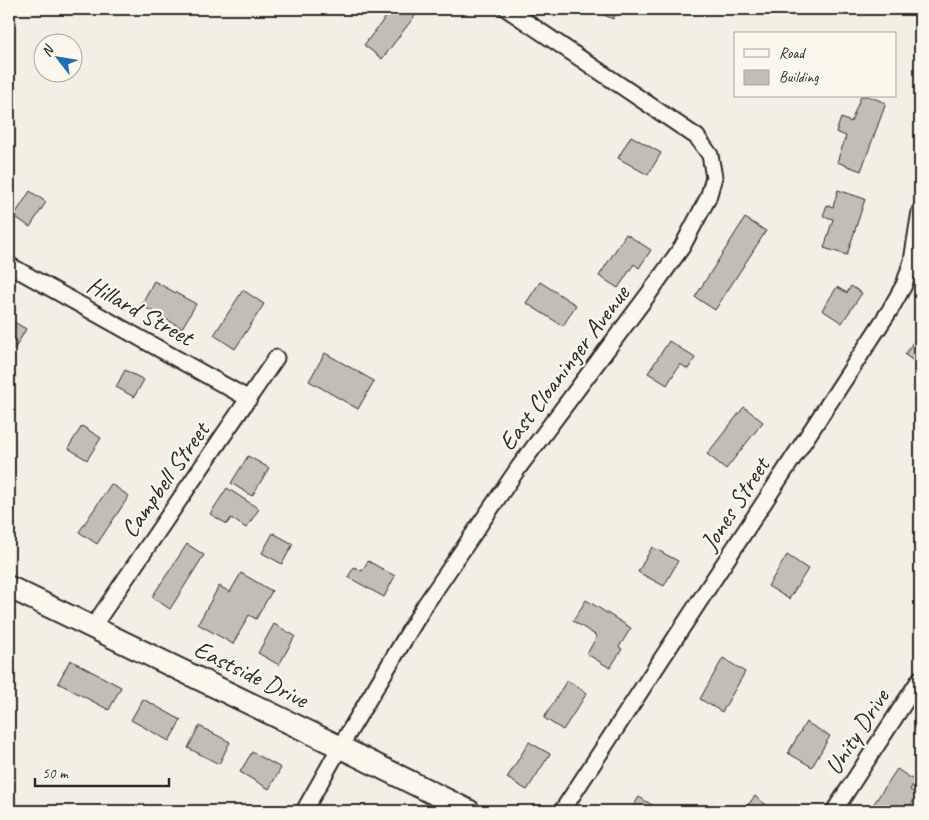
<svg xmlns="http://www.w3.org/2000/svg" width="929" height="820" viewBox="0 0 929 820" font-family="Caveat,sans-serif">
	<rect width="100%" height="100%" fill="#f3efe4"/>
	<filter id="ink" filterUnits="userSpaceOnUse"><feTurbulence type="fractalNoise" baseFrequency=".02" numOctaves="2"/><feDisplacementMap in="SourceGraphic" scale="10" xChannelSelector="R" yChannelSelector="G"/><feConvolveMatrix kernelMatrix="1 2 1 2 8 2 1 2 1" color-interpolation-filters="sRGB"/></filter>
	<g filter="url(#ink)">
		<path fill="#c0beb6" stroke="#2b2b2b" d="M392,9H420L382,59L364,45Z
			M592,9H618L613,19Z
			M861,96H868L886,103L861,171L837,162L846,136L836,132L841,118L851,122Z
			M631,136L661,153L648,175L618,158Z
			M838,190L865,199L847,255L824,248L833,219L823,216L827,205L833,207Z
			M30,191L46,202L30,227L14,216Z
			M745,218L766,231L715,310L695,297Z
			M626,234L651,250L639,268L634,264L618,288L599,276Z
			M154,281L196,304L182,328L141,305Z
			M540,282L576,305L563,326L526,303Z
			M851,286L862,293L842,323L822,310L837,287L847,293Z
			M243,290L264,304L235,349L214,335Z
			M9,319L26,329L14,350L9,347Z
			M916,337L920,339V365L905,355Z
			M669,341L695,358L688,369L680,364L667,385L648,373Z
			M325,353L374,381L358,409L309,381Z
			M125,370L144,380L134,397L116,387Z
			M744,407L763,422L726,469L707,454Z
			M82,426L101,438L87,460L68,448Z
			M248,456L269,468L252,496L231,483Z
			M111,484L129,496L97,544L79,532Z
			M227,488L259,509L246,528L231,518L227,524L210,514Z
			M273,533L293,544L282,564L262,553Z
			M187,544L204,555L170,609L152,597Z
			M652,547L678,561L664,586L638,572Z
			M787,555L808,569L789,599L768,586Z
			M368,561L395,576L384,597L348,577L354,567L362,571Z
			M241,573L272,591L256,619L249,615L233,644L198,624L219,586L230,592Z
			M586,600L631,628L619,647L622,649L610,668L587,654L597,636L573,621Z
			M274,624L295,636L279,665L258,653Z
			M723,658L745,672L722,712L700,699Z
			M70,660L121,687L109,710L58,683Z
			M567,680L587,693L563,730L544,718Z
			M143,699L181,720L169,741L131,720Z
			M806,722L830,736L812,767L788,753Z
			M199,726L230,742L219,764L188,748Z
			M529,742L550,754L527,790L507,778Z
			M252,752L281,768L269,789L240,772Z
			M897,769L915,781L910,790L917,795L907,811H869Z
			M755,796L769,807L766,811H754L747,806Z
			M639,797L662,811H630Z"/>
		<g fill="none" stroke-linecap="round" stroke-linejoin="round">
			<defs>
				<path id="street" d="M9,265L249,399
					M92,628L276,358
					M304,811L340,747L425,605L519,467L650,292L682,247L708,198L714,177L710,155L697,137L507,9
					M562,811L890,310L904,285L912,261L920,211
					M834,811L920,679"/>
				<path id="secondary" d="M9,587L340,747L469,811"/>
			</defs>
			<use href="#street" stroke="#2b2b2b" stroke-width="19"/>
			<use href="#secondary" stroke="#2b2b2b" stroke-width="25"/>
			<use href="#street" stroke="#fbf7ec" stroke-width="15"/>
			<use href="#secondary" stroke="#fbf7ec" stroke-width="21"/>
		</g>
	</g>
	<g text-anchor="middle" dominant-baseline="central" stroke-width="4.5" stroke-linejoin="round" paint-order="stroke">
		<g font-size="25" fill="#2b2b2b" stroke="#fbf7ec">
			<text transform="translate(140 311) rotate(29)">Hillard Street</text>
			<text transform="translate(564 368) rotate(-53)">East Cloaninger Avenue</text>
			<text transform="translate(165 480) rotate(-55)">Campbell Street</text>
			<text transform="translate(735 504) rotate(-57)">Jones Street</text>
			<text transform="translate(251 674) rotate(26)">Eastside Drive</text>
			<text transform="translate(857 732) rotate(-57)">Unity Drive</text>
		</g>
	</g>
	<rect width="929" height="820" fill="none" stroke="#fbf7ec" stroke-width="30"/>
	<rect x="15" y="15" width="899" height="790" fill="none" stroke="#2b2b2b" stroke-width="2" filter="url(#ink)"/>
	<rect x="734" y="32" width="162" height="65" fill="#fbf7ec" stroke="#a8a59f"/>
	<rect x="744" y="49" width="25" height="8" fill="#fbf7ec" stroke="#a8a59f"/>
	<text x="779" y="58" font-size="15" fill="#2b2b2b">Road</text>
	<rect x="744" y="70" width="25" height="15" fill="#c0beb6" stroke="#a8a59f"/>
	<text x="779" y="82" font-size="15" fill="#2b2b2b">Building</text>
	<g transform="translate(58 58) rotate(301)"><circle r="24" fill="#fbf7ec" stroke="#a8a59f"/>
	<path d="M0-4L9 19L0 12L-9 19Z" fill="#1f6fb2"/>
	<text y="-8" font-size="14" font-weight="bold" text-anchor="middle" fill="#2b2b2b">N</text>
	</g>
	<path d="M35 778v8h134v-8" fill="none" stroke="#2b2b2b" stroke-width="2.5"/>
	<text x="42" y="778" font-size="15" fill="#2b2b2b" stroke="#fbf7ec" stroke-width="4" paint-order="stroke">50 m</text>
</svg>
